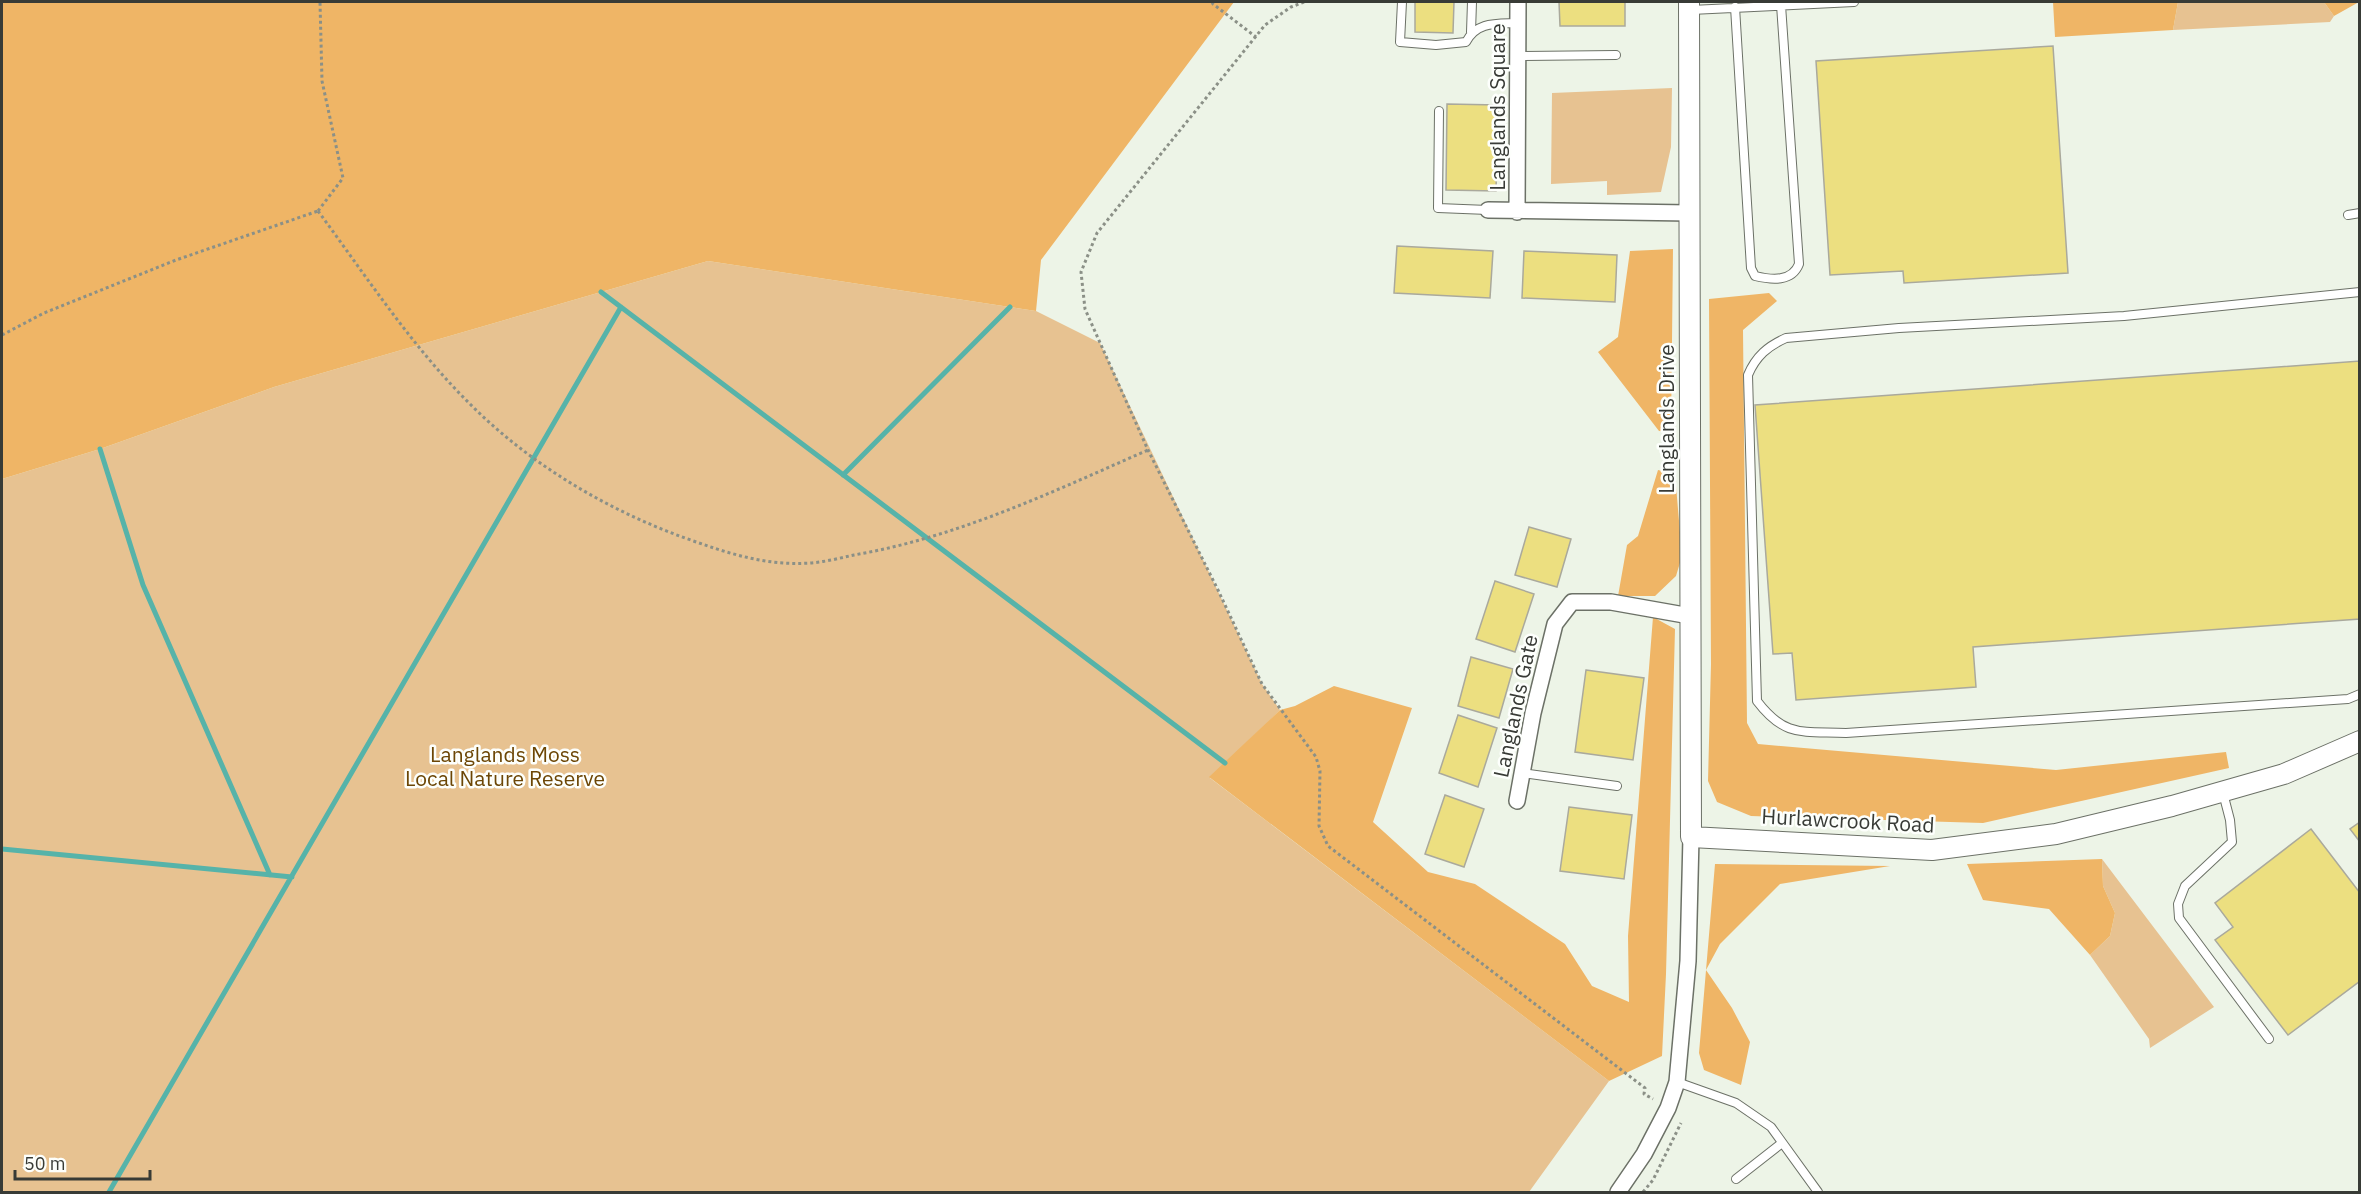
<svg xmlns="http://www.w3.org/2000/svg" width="2361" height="1194" viewBox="0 0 2361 1194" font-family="'IBM Plex Sans',sans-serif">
	<rect width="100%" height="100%" fill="#edf4e7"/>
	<path fill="#e7c291" d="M2178,2H2324L2334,16L2330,22L2173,30Z
		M1672,88L1671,147L1661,192L1607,195V181L1551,184L1552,93Z
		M708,261L1036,311L1100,343L1262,684L1280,710L1210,778L1609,1081L1529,1192H2V479L100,449L274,387Z
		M2102,859L2214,1007L2150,1048L2149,1039L2090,955L2110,936L2115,913L2103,886Z"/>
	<path fill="#efb566" d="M2,2H1234L1041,260L1036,311L708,261L274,387L100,449L2,479Z
		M2053,2H2178L2173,30L2055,37Z
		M2324,2H2359L2334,16Z
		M1673,249L1671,432L1659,431L1598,352L1618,337L1630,251Z
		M1769,293L1777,301L1743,330L1747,723L1758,744L2056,770L2226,752L2229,768L1983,823L1751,816L1717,802L1708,781L1711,664L1709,299Z
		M1658,470L1675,474L1682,556L1676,576L1655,596H1618L1627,545L1638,536Z
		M1653,617L1675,629L1666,974L1662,1056L1609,1081L1209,777L1280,710L1295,706L1334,686L1412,708L1373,822L1428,872L1475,884L1565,944L1592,986L1629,1002L1628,936Z
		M2102,859L2103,886L2115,913L2110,936L2090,955L2049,909L1983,900L1967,864Z
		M1715,864L1890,866L1780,884L1720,944L1706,970L1732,1008L1750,1042L1741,1085L1704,1070L1699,1053Z"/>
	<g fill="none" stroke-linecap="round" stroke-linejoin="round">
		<path stroke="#56b3a9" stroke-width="5" d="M601,292L1225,763
			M100,449L143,585L270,875
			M843,475L1010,307
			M2,849L292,877
			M109,1192L621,307"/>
	</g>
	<path fill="#ecdf80" stroke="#aaa99c" stroke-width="1.5" d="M1415,2H1454L1453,33L1415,32Z
		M1559,2H1625V26H1560Z
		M2053,46L2068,273L1904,283L1903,271L1830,275L1816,61Z
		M1447,104L1498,105L1496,191L1446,190Z
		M1397,246L1493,251L1490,298L1394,293Z
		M1524,251L1617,255L1615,302L1522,298Z
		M2360,361V619L1973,647L1976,687L1796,700L1792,653L1773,654L1755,405Z
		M1529,527L1571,539L1557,587L1515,575Z
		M1495,581L1534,594L1515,652L1476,639Z
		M1471,657L1513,669L1499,718L1458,706Z
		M1586,670L1644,678L1633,760L1575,752Z
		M1458,715L1497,728L1478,787L1439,773Z
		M1445,795L1484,809L1464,867L1425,854Z
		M1569,807L1632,815L1624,879L1560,871Z
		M2360,822V842L2350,829Z
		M2311,829L2360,893V981L2288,1035L2215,940L2233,927L2215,903Z"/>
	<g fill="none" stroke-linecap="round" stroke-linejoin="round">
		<defs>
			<path id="service" d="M1402,2L1400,42L1436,45L1466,42C1477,21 1497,24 1518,23
				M1735,7L1751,268L1755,276C1772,280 1792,282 1799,264L1781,5
				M1691,10L1854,2
				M1471,32L1472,2
				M1517,56L1616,55
				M1439,111L1438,208L1488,210
				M2348,215L2360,213
				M2360,292L2124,316L1899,328L1786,338C1768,346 1756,356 1748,375L1757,701C1785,738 1803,731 1846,733L2348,699L2360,694
				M1522,773L1617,786
				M2223,793L2230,820L2232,842L2185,886L2178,904L2179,918L2269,1039
				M1677,1082L1736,1103L1771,1127L1818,1192
				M1736,1179L1782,1143"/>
			<path id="minor" d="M1488,210L1690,213
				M1517,212L1518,2
				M1517,801L1533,713L1555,624L1572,602H1611L1690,616
				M1618,1192L1644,1154L1668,1108L1677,1082L1688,961L1691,837"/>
			<path id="tertiary" d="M1689,2L1691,837L1932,850L2056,834L2172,806L2284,774L2360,741"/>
		</defs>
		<use href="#service" stroke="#6c7167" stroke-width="10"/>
		<use href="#minor" stroke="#6c7167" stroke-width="18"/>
		<use href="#tertiary" stroke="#6c7167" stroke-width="22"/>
		<path stroke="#8b9087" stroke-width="3" stroke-dasharray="3 3" stroke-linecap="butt" d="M1212,2L1213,4L1256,37
			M1304,2L1291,7L1265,25L1097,233L1081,272L1085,309L1148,450L1218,590L1262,684L1316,757L1320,771L1319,826L1328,846L1645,1088L1644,1094L1653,1099
			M318,211C366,276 411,345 468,402C528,463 605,509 685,538C727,553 765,566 810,563C825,562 840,558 854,555C958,537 1052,492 1148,450
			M318,211L343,178L322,81L320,2
			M2,335L44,313L176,260L318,211
			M1643,1192L1653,1180L1681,1123"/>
		<use href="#service" stroke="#fff" stroke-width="8"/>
		<use href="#minor" stroke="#fff" stroke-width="15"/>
		<use href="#tertiary" stroke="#fff" stroke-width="20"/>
	</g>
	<g text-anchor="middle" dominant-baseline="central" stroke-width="5" stroke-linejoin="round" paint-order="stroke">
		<g font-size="21" fill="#383b36" stroke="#fdfffc">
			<text transform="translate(1497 107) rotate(-90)">Langlands Square</text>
			<text transform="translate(1666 419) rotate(-90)">Langlands Drive</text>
			<text transform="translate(1515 706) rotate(-78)">Langlands Gate</text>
			<text transform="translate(1848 820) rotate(3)">Hurlawcrook Road</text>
		</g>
		<g font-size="21" fill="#6c4605" stroke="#fdfffc">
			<text x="505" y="754">Langlands Moss<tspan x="505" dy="24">Local Nature Reserve</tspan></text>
		</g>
	</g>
	<rect width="2361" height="1194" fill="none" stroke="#383b36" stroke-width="6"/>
	<path d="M15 1170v9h135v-9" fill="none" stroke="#383b36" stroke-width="3"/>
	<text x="24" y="1170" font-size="18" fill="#383b36" stroke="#fdfffc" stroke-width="4.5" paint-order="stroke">50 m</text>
</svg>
